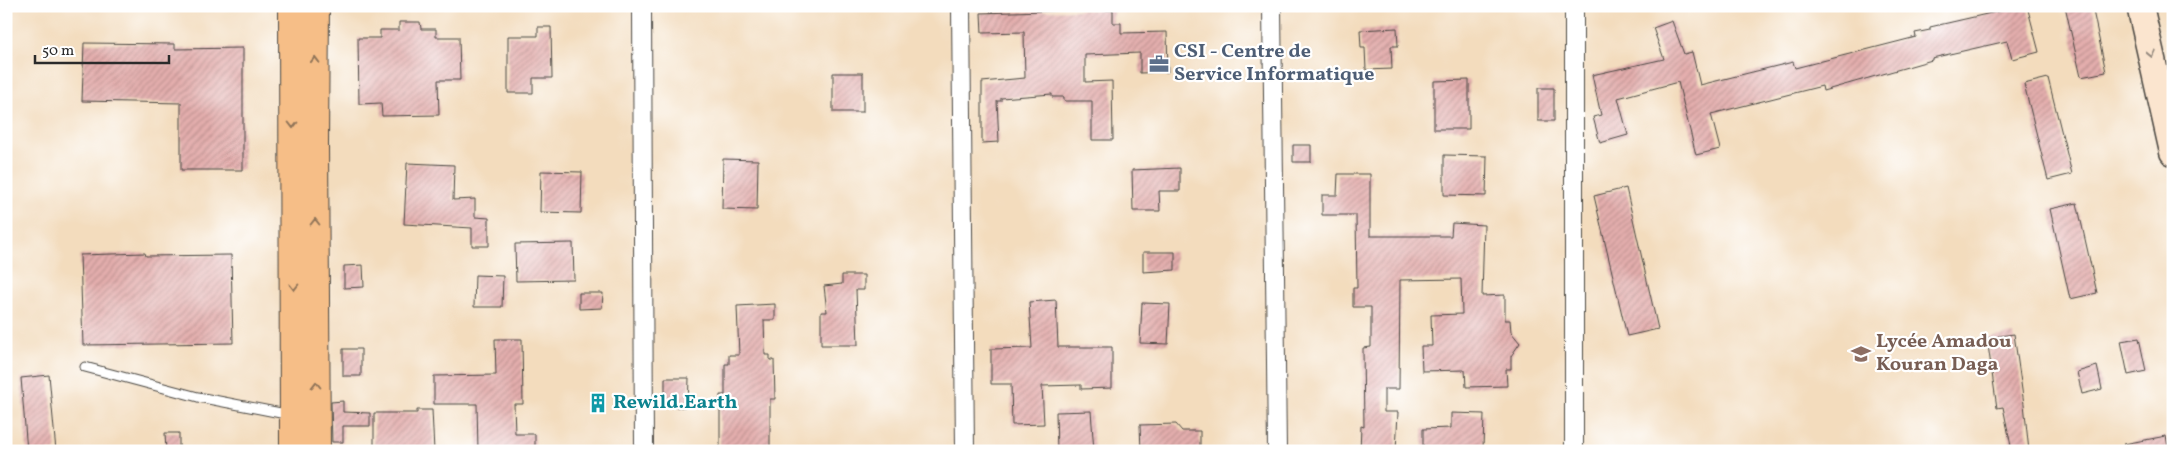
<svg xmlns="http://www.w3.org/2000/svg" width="2179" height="457" viewBox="0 0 2179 457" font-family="Vollkorn,serif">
	<defs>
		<pattern id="building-hatch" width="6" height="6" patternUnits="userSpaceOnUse" patternTransform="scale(1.25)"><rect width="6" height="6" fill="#e4aead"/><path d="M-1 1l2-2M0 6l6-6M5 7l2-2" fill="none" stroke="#b98e8d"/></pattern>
	</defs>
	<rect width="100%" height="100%" fill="#fff"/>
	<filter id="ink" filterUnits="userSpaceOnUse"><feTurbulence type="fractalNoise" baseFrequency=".02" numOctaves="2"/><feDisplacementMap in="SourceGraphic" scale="10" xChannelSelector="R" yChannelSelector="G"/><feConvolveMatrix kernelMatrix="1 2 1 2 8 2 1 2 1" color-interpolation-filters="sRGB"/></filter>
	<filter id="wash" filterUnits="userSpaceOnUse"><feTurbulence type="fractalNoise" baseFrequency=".0096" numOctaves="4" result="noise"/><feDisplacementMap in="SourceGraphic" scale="20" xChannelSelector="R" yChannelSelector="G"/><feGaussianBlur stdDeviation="1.12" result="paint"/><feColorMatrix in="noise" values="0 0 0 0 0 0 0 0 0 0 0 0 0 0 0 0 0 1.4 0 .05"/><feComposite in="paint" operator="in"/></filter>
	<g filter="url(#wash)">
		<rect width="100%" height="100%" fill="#f3dcbd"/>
		<g id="blocks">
			<path fill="url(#building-hatch)" d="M1999,6H2027L2039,52L2012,59L2007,41L1932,58V60L1823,91L1822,86L1711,114L1720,149L1696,155L1678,82L1618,98L1628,135L1600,143L1593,117L1601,115L1592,75L1664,59L1653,28L1672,21L1684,54L1692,52L1700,85L1793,62L1795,68L1916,37L1915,33L1930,30V27L2000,11Z
				M2065,6H2092L2106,72L2081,77Z
				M1074,10H1113V23H1121V33L1167,32L1168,72L1140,73V53L1085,55V82L1112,81L1113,140H1092V101H1064V97H1052V94L1001,98V101H997L999,142L982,143V82L1025,78L1024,32L982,33L981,13Z
				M399,22H420L421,29H436V37H459L460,80H438L439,115L382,116L381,103L359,104L358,38H380V30H399Z
				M538,27H551L552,78H533V93H508V36H538Z
				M1397,28L1398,46H1391L1392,69L1366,70L1365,48H1361L1360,30Z
				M84,43L175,44V49L243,48V170H181V103L82,101Z
				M833,73H863V112H833Z
				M2048,78L2072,174L2048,180L2024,84Z
				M1469,80V129H1434V81Z
				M1538,88H1554V121H1538Z
				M1293,145H1311V162H1293Z
				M1444,155L1487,156L1486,196L1444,195Z
				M723,159L758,160L757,210L722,209Z
				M407,163L454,165L453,200L475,199V217L489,218V246H472V228L404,224Z
				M1180,168V191H1159L1160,211H1133L1132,170Z
				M541,171L582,172L581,213L540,212Z
				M1338,174H1370V236H1451L1452,223L1484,225L1482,296L1505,295V320H1510L1511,332L1520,343L1511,356V369H1506L1507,386L1466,387L1465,370L1422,371L1421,346H1432L1431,315L1462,314L1461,279L1400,280L1399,389H1384V412H1398L1396,451H1360L1361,426L1364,427L1363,348L1371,347V307H1353V288H1357L1356,215H1322V195H1337Z
				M1626,188L1658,329L1627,336L1594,196Z
				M2077,203L2097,293L2070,299L2050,209Z
				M573,243L574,280L516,281L515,244Z
				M1143,252H1175V270L1143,272Z
				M145,253L146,256L231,255L233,343L83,345L80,255Z
				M363,265L364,287L344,288V266Z
				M475,275L503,276L502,307H474Z
				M842,275H864V290H856L858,345H821V312H827L824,286L842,284Z
				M579,293H603L602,308L579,309Z
				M1056,300L1058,347H1112V388L1081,389V385L1042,386L1044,424L1012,425L1011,384H991V349L1032,348L1029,302Z
				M1142,303L1170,304L1168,344L1140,343Z
				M775,304V320H764L765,355H770V360H774L775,399H770V451H720V395H725V364H729V355H739L737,306Z
				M2014,334L2024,404L2029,451H2012L2003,407L1997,408L1987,338Z
				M2139,338L2146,371L2128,375L2121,341Z
				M495,339H522L523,404H514L515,434H535V451H478L477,404H434V376L496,375Z
				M343,349H361V376H343Z
				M2097,366L2102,389L2082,394L2077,372Z
				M49,375L56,451H27L21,378Z
				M665,378H689L688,407H665Z
				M343,401V412L370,413V426H343V442H332L331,402Z
				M417,410H432L434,451H374V413H417Z
				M1091,411L1094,451H1057L1056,412Z
				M1451,413L1484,414L1483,449L1423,448V429L1451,428Z
				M1176,424L1182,431H1200V451H1141L1140,425Z
				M165,433H179V451H166Z
				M2166,436L2169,451H2124V444Z"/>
		</g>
	</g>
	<g filter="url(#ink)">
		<use href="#blocks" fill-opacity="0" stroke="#494641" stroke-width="1"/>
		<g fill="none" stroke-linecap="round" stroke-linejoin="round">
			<defs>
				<path id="lane" d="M85,367L198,397L291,415"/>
				<path id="street" d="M642,6L644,451
					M961,6L965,451
					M1272,6L1277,451
					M1574,6V451"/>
				<path id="secondary" d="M2140,6L2173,152"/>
				<path id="highway" d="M293,6L294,451
					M315,6L314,144L316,451"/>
			</defs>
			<use href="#lane" stroke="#494641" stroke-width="11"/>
			<use href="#street" stroke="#494641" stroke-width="20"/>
			<use href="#secondary" stroke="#494641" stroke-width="29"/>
			<use href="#highway" stroke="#494641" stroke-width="30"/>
			<use href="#lane" stroke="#fff" stroke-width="9"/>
			<use href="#street" stroke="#fff" stroke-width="18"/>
			<use href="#secondary" stroke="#fbe5cf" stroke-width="26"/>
			<use href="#highway" stroke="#f6be87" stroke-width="28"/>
		</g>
		<defs><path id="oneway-chevron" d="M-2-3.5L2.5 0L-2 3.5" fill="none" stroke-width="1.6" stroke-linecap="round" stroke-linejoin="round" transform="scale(1.25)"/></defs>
		<use stroke="#93887d" href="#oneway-chevron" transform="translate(2151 54) rotate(77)"/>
		<g stroke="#907459">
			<use href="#oneway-chevron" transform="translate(315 60) rotate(-89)"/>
			<use href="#oneway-chevron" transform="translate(293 125) rotate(90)"/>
			<use href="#oneway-chevron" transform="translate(315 222) rotate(-90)"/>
			<use href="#oneway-chevron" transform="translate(294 287) rotate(90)"/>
			<use href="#oneway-chevron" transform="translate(316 385) rotate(-90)"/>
		</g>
	</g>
	<defs>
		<symbol id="office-bare" viewBox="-9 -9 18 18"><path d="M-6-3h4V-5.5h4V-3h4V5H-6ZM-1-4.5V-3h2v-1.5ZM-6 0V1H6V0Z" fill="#5c6f8a" stroke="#fff" stroke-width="2.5" paint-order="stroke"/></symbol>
		<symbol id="university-bare" viewBox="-9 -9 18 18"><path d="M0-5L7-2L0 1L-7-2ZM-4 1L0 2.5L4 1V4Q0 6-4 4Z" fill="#8d6e63" stroke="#fff" stroke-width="2.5" paint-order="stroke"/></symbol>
		<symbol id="building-bare" viewBox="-9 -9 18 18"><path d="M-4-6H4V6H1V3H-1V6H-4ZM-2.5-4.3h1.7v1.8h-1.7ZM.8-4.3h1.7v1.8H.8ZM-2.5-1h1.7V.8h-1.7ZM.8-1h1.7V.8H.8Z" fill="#0f9aa8" stroke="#fff" stroke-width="2.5" paint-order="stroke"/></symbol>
	</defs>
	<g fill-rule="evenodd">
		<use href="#office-bare" x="1145" y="50" width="28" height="28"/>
		<use href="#university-bare" x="1847" y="340" width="28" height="28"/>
		<use href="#building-bare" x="584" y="389" width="28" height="28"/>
	</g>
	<g text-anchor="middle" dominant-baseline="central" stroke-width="4.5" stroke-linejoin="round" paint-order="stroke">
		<g font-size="20" font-weight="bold" fill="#4e5e75" stroke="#fff" text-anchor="start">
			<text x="1174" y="52">CSI - Centre de<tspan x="1174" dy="23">Service Informatique</tspan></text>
		</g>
		<g font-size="20" font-weight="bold" fill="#785e54" stroke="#fff" text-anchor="start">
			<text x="1876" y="342">Lycée Amadou<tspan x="1876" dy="23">Kouran Daga</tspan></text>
		</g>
		<g font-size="20" font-weight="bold" fill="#0d838f" stroke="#fff" text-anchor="start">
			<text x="613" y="403">Rewild.Earth</text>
		</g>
	</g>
	<rect width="2179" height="457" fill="none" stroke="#fff" stroke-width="25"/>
	<path d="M35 55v8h134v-8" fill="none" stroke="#2b2b2b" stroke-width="2.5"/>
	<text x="42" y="55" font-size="15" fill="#2b2b2b" stroke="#ffffff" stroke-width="4" paint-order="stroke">50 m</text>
</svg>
